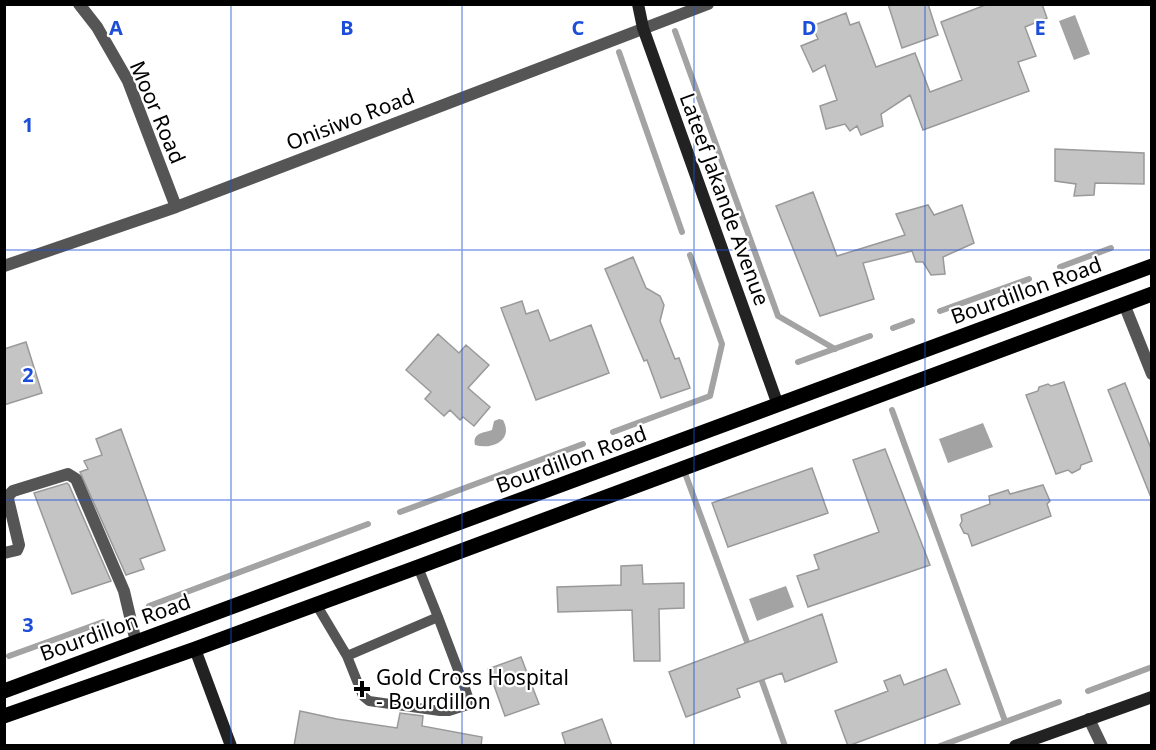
<svg xmlns="http://www.w3.org/2000/svg" width="1156" height="750" viewBox="0 0 1156 750" font-family="'Noto Sans',sans-serif">
	<rect width="100%" height="100%" fill="#fff"/>
	<path fill="#a3a3a3" d="M1075,15L1090,54L1074,60L1059,21Z
		M499,419L503,420C514,440 492,450 475,445C472,433 483,433 492,430L494,421Z
		M983,423L993,447L948,463L939,439Z
		M786,586L794,607L757,621L749,599Z"/>
	<g fill="none" stroke-linecap="round" stroke-linejoin="round">
		<path stroke="#a3a3a3" stroke-width="6" d="M675,31L778,316L835,349
			M619,52L682,232
			M1060,267L1111,248
			M940,311L1029,279
			M893,328L912,321
			M798,362L870,336
			M892,410L1005,721
			M613,432L710,396L722,344L690,255
			M685,473L750,650
			M400,512L583,444
			M149,606L368,524
			M9,656L103,622
			M759,673L785,746
			M1088,691L1152,667
			M940,746L1059,702"/>
	</g>
	<path fill="#c4c4c4" stroke="#999" stroke-width="1.5" d="M888,4H928L938,35L902,48Z
		M988,4H1042L1047,18L1025,27L1036,56L1018,62L1029,91L923,130L910,95L881,114L883,126L861,135L857,126L850,131L845,124L826,129L820,106L837,100L825,65L813,72L801,46L818,39L812,26L846,13L850,25L859,22L876,67L915,53L930,92L962,80L941,22Z
		M1055,149L1144,153V184L1095,183L1094,195L1074,196L1076,184L1055,181Z
		M813,192L837,256L905,235L896,214L928,205L934,215L962,205L974,243L943,257L945,274L931,275L923,262H916L912,251L863,263L874,299L820,316L776,206Z
		M633,257L646,288L660,296L664,305L660,321L675,359L679,358L690,388L661,398L647,360L644,361L605,269Z
		M522,301L526,314L538,310L550,341L591,325L609,373L536,400L501,308Z
		M438,334L459,353L466,345L489,365L468,388L490,407L474,426L463,417L460,420L450,410L444,416L425,399L431,392L406,370Z
		M26,342L42,393L4,405V349Z
		M1064,382L1092,461L1081,465L1080,469L1072,473L1068,470L1056,474L1026,395L1038,391L1039,387L1048,384L1051,386Z
		M1125,383L1152,451V500L1108,390Z
		M121,429L165,550L140,559L144,569L126,575L80,472L88,469L84,461L102,455L96,439Z
		M885,449L930,565L808,607L797,576L819,569L814,555L879,532L853,460Z
		M812,468L828,513L728,547L712,503Z
		M67,483L69,485L111,581L72,594L34,493Z
		M1043,485L1050,501L1047,504L1051,516L972,546L968,534L964,533L960,525L962,521L961,515L990,504L989,496L1008,490L1010,494Z
		M642,565L643,584L684,583V608L659,609L660,661H634L632,610L558,612L557,587L621,585V566Z
		M822,614L837,662L785,682L782,673L737,689L740,697L686,717L669,672Z
		M521,657L539,704L505,716L488,669Z
		M946,669L960,704L848,746L835,711L888,691L884,681L900,675L904,685Z
		M300,711L337,719L397,728L400,713L423,716L422,726L482,737L481,746H294Z
		M602,719L612,746H566L562,733Z"/>
	<g fill="none" stroke-linecap="round" stroke-linejoin="round">
		<path stroke="#555" stroke-width="10" d="M418,567L438,617
			M316,604L347,656L438,617L466,691L469,700L468,705L449,711H440L369,701L363,696L347,656"/>
		<path stroke="#555" stroke-width="12" d="M79,4L97,27L128,81L176,207
			M4,266L176,207L708,4
			M1124,304L1152,374
			M4,553L17,550L19,545L8,499L9,495L13,491L68,474L76,479L124,591L136,642
			M1089,719L1102,746"/>
		<path stroke="#222" stroke-width="12" d="M638,4L643,28L778,405
			M195,649L231,746
			M1015,746L1152,697"/>
		<path stroke="#000" stroke-width="15" d="M4,691L1152,266
			M4,716L195,649L418,567L1152,294"/>
	</g>
	<path fill="none" stroke="#1d4ed8" stroke-width="1.5" stroke-opacity="0.55" d="M231,4V746M462,4V746M694,4V746M925,4V746M4,250H1152M4,500H1152"/>
	<path fill="#000" stroke="#fff" stroke-width="2" d="M359 680h6v6h6v6h-6v6h-6v-6h-6v-6h6z"/>
	<g text-anchor="middle" dominant-baseline="central" stroke-width="4.5" stroke-linejoin="round" paint-order="stroke">
		<g font-size="21" fill="#000" stroke="#fff">
			<text transform="translate(158 112) rotate(67)">Moor Road</text>
			<text transform="translate(350 119) rotate(-21)">Onisiwo Road</text>
			<text transform="translate(725 199) rotate(70)">Lateef Jakande Avenue</text>
			<text transform="translate(1026 290) rotate(-20)">Bourdillon Road</text>
			<text transform="translate(571 459) rotate(-20)">Bourdillon Road</text>
			<text transform="translate(115 627) rotate(-20)">Bourdillon Road</text>
		</g>
		<g font-size="21" fill="#000" stroke="#fff" text-anchor="start">
			<text x="376" y="677">Gold Cross Hospital<tspan x="376" dy="24">- Bourdillon</tspan></text>
		</g>
	</g>
	<g font-size="20" text-anchor="middle" font-weight="bold" fill="#1d4ed8" stroke="#fff" stroke-width="4.5" stroke-linejoin="round" paint-order="stroke">
		<text x="116" y="35">A</text>
		<text x="347" y="35">B</text>
		<text x="578" y="35">C</text>
		<text x="809" y="35">D</text>
		<text x="1040" y="35">E</text>
		<text x="28" y="132">1</text>
		<text x="28" y="382">2</text>
		<text x="28" y="632">3</text>
	</g>
	<rect width="1156" height="750" fill="none" stroke="#000000" stroke-width="12"/>
</svg>
